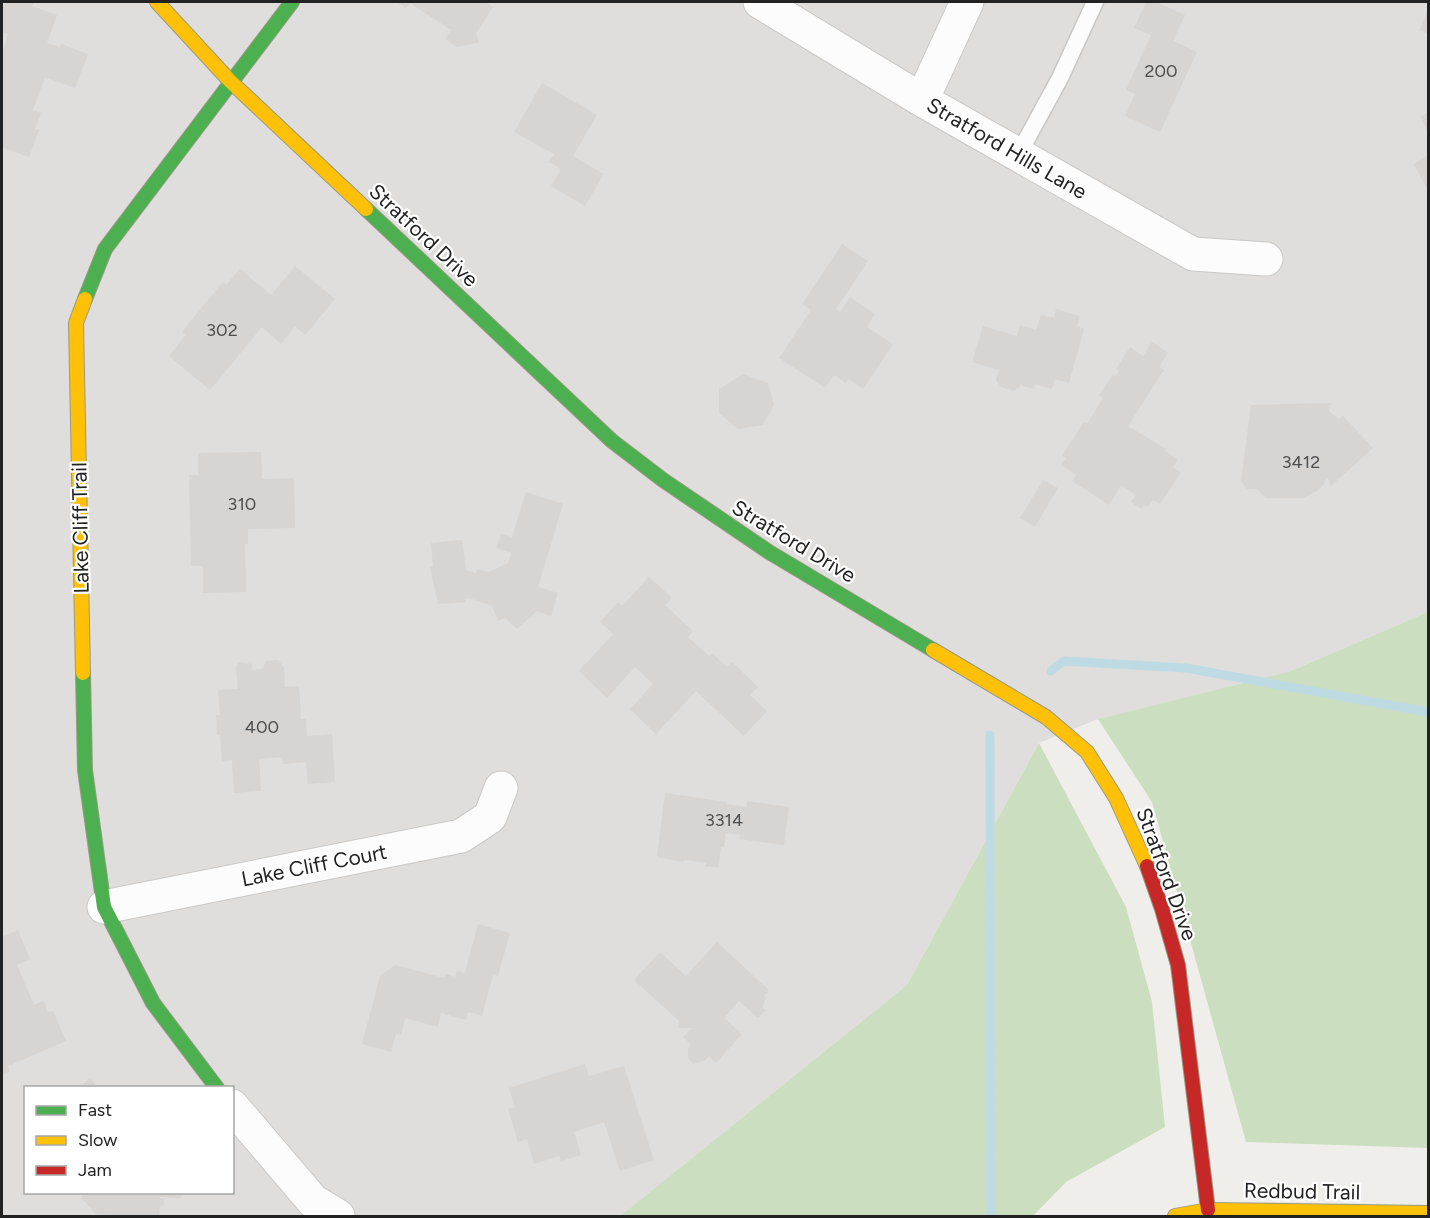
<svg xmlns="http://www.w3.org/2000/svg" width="1430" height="1218" viewBox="0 0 1430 1218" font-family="Figtree,sans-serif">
	<rect width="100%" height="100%" fill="#f0eeeb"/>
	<path fill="#dfdedc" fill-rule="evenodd" d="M2,2H1428V612L1291,671L1098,719L1039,743L907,985L620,1216H2ZM26,1088H232V1192H26Z"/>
	<path fill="#cbdec0" d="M1428,612V1148L1246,1142L1152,802L1098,719L1291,671Z
		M1039,743L1126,907L1152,1002L1165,1127L1066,1182L1033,1216H620L907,985Z"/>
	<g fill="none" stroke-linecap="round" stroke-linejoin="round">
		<path stroke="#bedbe3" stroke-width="9" d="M1051,671L1064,661L1186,668L1428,712
			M990,735L991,1216"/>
	</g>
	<path fill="#d7d4d2" d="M5,2H34L32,6L57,15L47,43L60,47L61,44L88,54L75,88L45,77L33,110L41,113L35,129L39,130L29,157L2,147V53L8,34L2,32V11Z
		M396,2H485L493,7L476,33L479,42L457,47L445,39L451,30L410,3L406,8Z
		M1146,2H1156L1185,15L1173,41L1197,52L1160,132L1125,116L1135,94L1126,90L1151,35L1134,28Z
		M1428,9V34L1420,30Z
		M542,83L597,115L573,156L604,174L585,206L551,186L561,169L549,162L554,154L514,132Z
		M1428,112V133L1420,117Z
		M1428,155V191L1414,164Z
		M842,244L868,261L836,309L840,312L850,297L875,314L867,327L893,344L863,389L848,379L846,383L834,375L825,388L779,358L811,310L802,304Z
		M295,266L335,299L305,335L295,326L281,344L262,327L210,390L169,356L186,335L182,332L193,318L223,282L226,285L240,269L271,295Z
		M1056,309L1080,316L1077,326L1084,329L1069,383L1055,379L1052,389L1035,384L1034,389L1022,386V381L1020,387L1014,391L1001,387L996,380L999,370L972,362L983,326L1017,336L1020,325L1036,330L1041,315L1054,318Z
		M1152,342L1168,353L1159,367L1164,370L1128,426L1166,449L1165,451L1178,460L1173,467L1181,473L1160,504L1153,500L1148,507L1144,505L1141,509L1131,502L1136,495L1121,485L1109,505L1072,481L1076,475L1061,465L1066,458L1062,456L1084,422L1087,424L1103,398L1099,395L1113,375L1116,376L1119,371L1116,369L1130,347L1143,356Z
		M743,374L768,383L774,405L763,425L738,429L719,413V389Z
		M1331,403L1329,411L1339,419L1343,416L1373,448L1331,486L1327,477L1324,484L1317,491L1303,498H1266L1257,489H1247L1241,481L1251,405Z
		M261,452L262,479L294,478L295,528L248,529V544H245L246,592L203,593V566H191L189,475H198V453Z
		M1043,480L1058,488L1035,527L1020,518Z
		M526,492L563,504L538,587L558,593L551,616L537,611L517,629L505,618L498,621L492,606L469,598L464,599L466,602L438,604L430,567L433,566L431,543L462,540L466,570L476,573L477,569L489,572L508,563L511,553L496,548L501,534L512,537Z
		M649,577L672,598L665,605L693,631L688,637L709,656L712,653L727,667L732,662L758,687L750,695L767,711L744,736L696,691L656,734L630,709L653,684L635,667L607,698L579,671L613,634L600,622L618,602L622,606Z
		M278,660L284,667L285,687L299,686L301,719H306L307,736L332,734L335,782L308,784L306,762L283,764L282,757L259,759L261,791L234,793L232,760L222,761L220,735H217L216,715H220L218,690L238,689L236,667L239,662L252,664V670L263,669L266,661Z
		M665,793L727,802V804L746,807L747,801L789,807L784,845L739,839L740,835L726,833L724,847H721L718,868L705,866L706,863L684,860V862L657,857Z
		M478,924L510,933L498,976L493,975L482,1016L468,1012L466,1020L441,1013L438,1027L405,1018L401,1035L396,1034L391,1052L362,1044L380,976L395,965L444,978L446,974L455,977L457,971L465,973Z
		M18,930L30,959L17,965L34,1005L44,1001L48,1012L53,1011L66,1041L8,1066L10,1072L2,1075V937Z
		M717,942L769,990L764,996L766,998L762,1007L766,1010L758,1018L739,1001L724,1018L742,1034L716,1063L709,1056L704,1061L694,1064L688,1058V1048L691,1044L683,1037L692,1028H678L679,1021L634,980L660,952L686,976Z
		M585,1064L589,1076L624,1066L654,1160L620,1171L604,1122L574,1132L581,1155L561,1161L559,1156L534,1164L527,1139L518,1142L508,1109L515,1107L509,1088Z
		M90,1078L98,1088H79Z
		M83,1192H182L181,1198L160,1197V1199H164V1206L160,1205L159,1216H126L96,1214L82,1199Z"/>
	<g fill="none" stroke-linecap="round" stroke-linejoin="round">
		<defs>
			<path id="lane" d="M1018,155L1060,78L1095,2"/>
			<path id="street" d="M760,2L922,100L1193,254L1266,259
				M922,100L967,2
				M104,907L461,836L490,817L501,788
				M232,1106L313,1201L338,1216"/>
			<path id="fast" d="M366,209L612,441L663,480L769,552L933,650
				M85,299L105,249L292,2
				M83,673L85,770L104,907L153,1003L217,1088"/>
			<path id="slow" d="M157,2L230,81L366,209
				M933,650L1046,717L1087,752L1116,798L1147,866
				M83,673L76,323L85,299
				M1175,1216L1208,1210L1428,1213"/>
			<path id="jam" d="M1147,866L1162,909L1178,965L1208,1210"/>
		</defs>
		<use href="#lane" stroke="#c9c8c7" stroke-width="19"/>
		<use href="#street" stroke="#c9c8c7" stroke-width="35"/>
		<use href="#fast" stroke="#999a82" stroke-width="16"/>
		<use href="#slow" stroke="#999a82" stroke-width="16"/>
		<use href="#jam" stroke="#999a82" stroke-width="16"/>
		<use href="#lane" stroke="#fdfcfc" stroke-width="16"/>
		<use href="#street" stroke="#fdfcfc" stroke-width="33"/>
		<use href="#fast" stroke="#4caf50" stroke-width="14"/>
		<use href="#slow" stroke="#ffc107" stroke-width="14"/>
		<use href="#jam" stroke="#c62828" stroke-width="14"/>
	</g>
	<g text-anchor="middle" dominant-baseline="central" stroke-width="4.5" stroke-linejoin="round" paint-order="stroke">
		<g font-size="18" fill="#4f4e4e">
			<text x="1161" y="71">200</text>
			<text x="222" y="330">302</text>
			<text x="1301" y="462">3412</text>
			<text x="242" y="504">310</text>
			<text x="262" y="727">400</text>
			<text x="724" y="820">3314</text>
		</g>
		<g font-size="21" fill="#222" stroke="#fff">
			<text transform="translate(1007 148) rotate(30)">Stratford Hills Lane</text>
			<text transform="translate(424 235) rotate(43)">Stratford Drive</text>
			<text transform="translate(80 528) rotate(-91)">Lake Cliff Trail</text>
			<text transform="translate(794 541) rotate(31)">Stratford Drive</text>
			<text transform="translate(314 865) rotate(-11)">Lake Cliff Court</text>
			<text transform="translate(1167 874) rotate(70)">Stratford Drive</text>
			<text transform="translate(1302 1191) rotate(1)">Redbud Trail</text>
		</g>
	</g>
	<rect width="1430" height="1218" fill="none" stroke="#222222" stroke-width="6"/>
	<rect x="24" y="1086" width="210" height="108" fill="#ffffff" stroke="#a7a7a7" stroke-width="1.5"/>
	<rect x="36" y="1106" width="30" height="9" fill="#4caf50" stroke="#a7a7a7" stroke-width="1.5"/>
	<text x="78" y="1116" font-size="18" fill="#222222">Fast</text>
	<rect x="36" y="1136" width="30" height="9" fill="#ffc107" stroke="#a7a7a7" stroke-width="1.5"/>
	<text x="78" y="1146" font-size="18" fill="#222222">Slow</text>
	<rect x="36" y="1166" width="30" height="9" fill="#c62828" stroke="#a7a7a7" stroke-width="1.5"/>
	<text x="78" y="1176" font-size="18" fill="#222222">Jam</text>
</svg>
